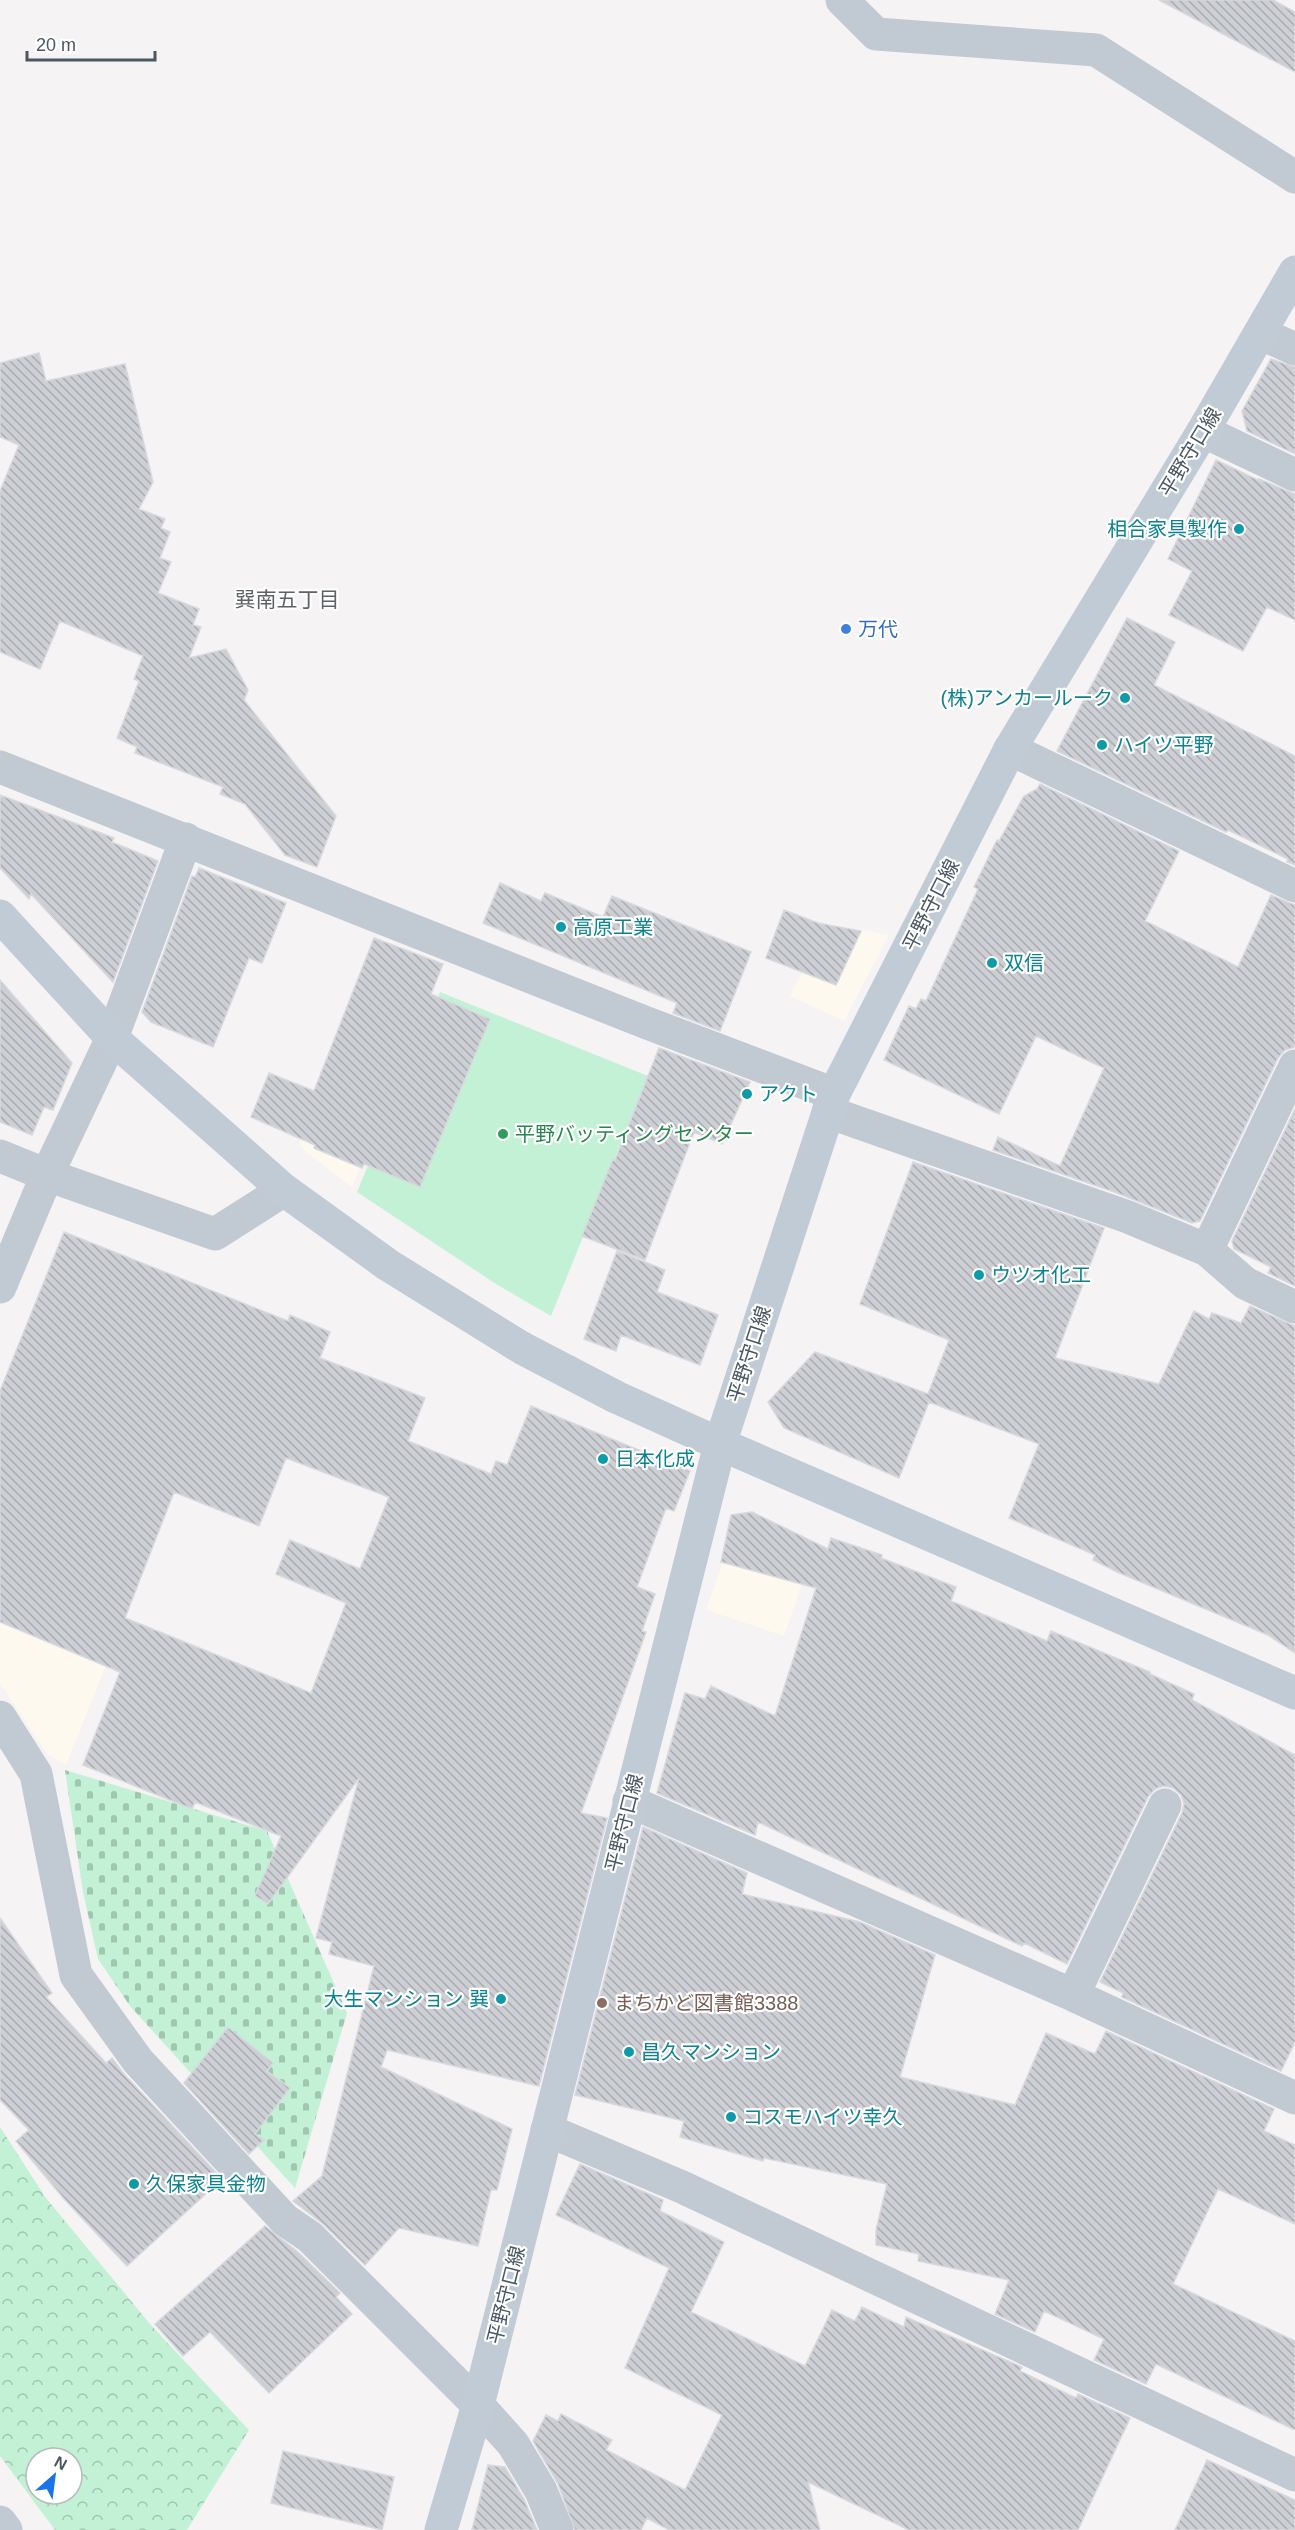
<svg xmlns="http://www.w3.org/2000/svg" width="1295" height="2530" viewBox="0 0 1295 2530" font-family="Arial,'Noto Sans JP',sans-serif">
	<defs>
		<pattern id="forest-crowns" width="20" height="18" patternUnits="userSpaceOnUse" patternTransform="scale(1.5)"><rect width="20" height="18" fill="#c3f1d5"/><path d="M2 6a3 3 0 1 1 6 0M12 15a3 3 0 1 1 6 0" fill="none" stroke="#a0c6b0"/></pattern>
		<pattern id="cemetery-stones" width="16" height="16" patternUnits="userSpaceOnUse" patternTransform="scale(1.5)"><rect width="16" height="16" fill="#c3f1d5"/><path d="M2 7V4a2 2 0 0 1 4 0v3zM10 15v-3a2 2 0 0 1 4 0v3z" fill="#a0c6b0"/></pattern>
		<pattern id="building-back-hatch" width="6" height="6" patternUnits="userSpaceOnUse" patternTransform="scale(1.5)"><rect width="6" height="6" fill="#cdcfd5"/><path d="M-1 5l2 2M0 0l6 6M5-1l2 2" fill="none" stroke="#a8abb0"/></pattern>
	</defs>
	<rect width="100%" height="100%" fill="#f5f3f3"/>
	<path fill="#fdf9ef" d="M827,923L889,935L844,1021L790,996Z
		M386,1106L352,1187L300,1147L299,1127Z
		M727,1549L805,1575L784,1636L706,1610Z
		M0,1563L126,1615L66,1765L47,1754L0,1683Z"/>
	<path fill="#c3f1d5" d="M440,992L648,1076L551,1316L496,1284L357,1192Z"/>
	<path fill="url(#forest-crowns)" fill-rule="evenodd" d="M0,2127L46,2198L150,2324L249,2430L187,2530H55L0,2456ZM36,2458H72V2494H36Z"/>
	<path fill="url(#cemetery-stones)" d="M65,1770L267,1831L347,2013L295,2188L130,2006L98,1959L83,1892Z"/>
	<path fill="url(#building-back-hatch)" stroke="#d7d9de" stroke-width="1.5" fill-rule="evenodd" d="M1159,0H1273L1295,12V72Z
		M39,353L46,381L125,364L153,482L139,509L165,519L161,528L170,532L160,558L171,562L158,593L199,609L193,625L201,627L189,658L226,649L248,690L244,700L336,816L317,867L285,855L245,804L220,794L223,787L135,753L137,747L117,738L139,681L134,679L143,656L60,621L40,669L0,652V491L19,445L0,437V363Z
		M1271,359L1295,367V454L1247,431L1242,411Z
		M1216,460L1260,481L1259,479L1295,494V620L1267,607L1243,651L1169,615L1192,571L1168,559Z
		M1127,618L1175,642L1154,685L1295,756V865L1287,862L1288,859L1228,830L1226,832L1057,751Z
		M1040,784L1179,851L1145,921L1238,967L1271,895L1295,905V1047L1285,1050L1278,1058L1200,1221L1192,1223L1117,1193L993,1150L998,1137L1060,1166L1104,1068L1036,1036L999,1114L884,1060L909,1006L916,1009L921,999L926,1001L978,889L974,887L997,840L999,841L1024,796L1037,789Z
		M0,795L114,838L112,842L158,861L113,982L31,894L29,899L0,868Z
		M199,868L286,903L262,963L249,958L213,1047L151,1022L142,1012L192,876L195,877Z
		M500,883L541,901L545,893L603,917L612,896L751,952L720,1031L673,1013L677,1003L483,923Z
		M784,910L818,923L861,931L836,985L766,958Z
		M374,938L443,964L431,994L490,1019L420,1187L364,1164L362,1168L314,1148L315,1145L251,1117L269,1073L314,1091Z
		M0,980L72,1063L53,1110L44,1107L32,1135L0,1122Z
		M659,1048L750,1082L722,1144L694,1132L645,1260L582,1236L613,1159L615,1160Z
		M1295,1109V1286L1268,1273L1271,1267L1234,1249L1232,1241Z
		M913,1162L1104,1228L1055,1358L1159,1384L1194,1311L1209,1319L1212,1313L1241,1323L1250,1306L1295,1326V1653L1268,1635L1117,1572L1093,1560L1095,1555L1009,1518L1039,1444L929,1402L899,1478L784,1428L768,1402L815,1352L928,1394L949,1340L860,1304Z
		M64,1232L288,1321L290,1315L330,1332L320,1358L425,1398L408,1441L491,1474L496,1461L507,1465L531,1406L690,1471L674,1511L666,1508L637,1587L655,1594L642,1631L646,1632L581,1813L607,1818L539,2086L387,2050L381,2067L512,2129L497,2190H491L478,2246L399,2228L365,2265L323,2224L293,2201L322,2176L374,1966L329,1954L332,1942L316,1938L359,1778L268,1904L255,1896L281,1836L195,1802L192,1809L83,1765L120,1672L0,1622V1391ZM286,1458L389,1497L360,1569L290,1540L276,1574L346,1603L311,1693L125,1618L174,1492L259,1526Z
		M617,1251L665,1270L657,1292L718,1315L700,1365L621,1335L616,1351L584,1339Z
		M752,1512L828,1549L831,1538L882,1555L881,1558L956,1587L951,1601L1047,1641L1051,1631L1150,1672V1674L1194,1694L1192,1700L1295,1755V2042L1281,2071L1122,1997L1123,1993L1100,1982L1182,1813L1184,1804L1181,1795L1173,1788L1164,1786L1155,1789L1148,1797L1067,1964L1024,1943L1022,1946L758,1822L755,1835L657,1793L685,1693L705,1699L711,1686L775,1716L816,1588L721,1562L731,1515Z
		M643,1827L747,1873L742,1894L860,1922L935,1955L900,2077L1015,2105L1046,2033L1095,2054L1106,2031L1274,2109L1264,2131L1295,2145V2224L1218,2189L1173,2284L1295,2341V2430L1156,2364L1146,2384L1094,2360L1104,2339L1044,2311L1035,2332L995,2314L1009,2280L918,2261L919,2254L876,2245V2230L887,2184L764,2158L763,2161L680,2137L684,2121L575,2095Z
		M0,1918L52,1993L46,1997L106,2063L112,2058L124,2074L222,2179L127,2266L64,2199L16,2141L29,2130L0,2100Z
		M228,2027L273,2063L267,2071L290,2088L255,2134L264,2140L249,2154L184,2083Z
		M580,2164L663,2200L660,2211L724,2242L691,2312L805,2366L832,2310L855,2321L862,2307L904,2327L906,2317L1022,2367L1020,2371L1076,2398L1078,2394L1130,2418L1078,2530H909L808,2482L820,2530H669L647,2518L641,2530H575L558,2484L533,2441L546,2415L558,2421L561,2414L612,2440L606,2450L685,2490L722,2415L625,2368L669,2268L556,2215Z
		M265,2226L298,2252L340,2293L336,2297L352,2314L269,2393L210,2332L183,2356L155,2324Z
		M283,2451L394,2477L382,2530L271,2503Z
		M1207,2460L1295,2500V2530H1175Z
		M488,2465L505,2467L524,2499L537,2530H472Z"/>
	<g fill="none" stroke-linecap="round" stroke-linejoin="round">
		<path stroke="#c1cad2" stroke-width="33" d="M842,0L876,34L1096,50L1295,177
			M1260,333L1295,349
			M1203,431L1295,475
			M1010,749L1295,886
			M0,767L647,1023L834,1094
			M828,1112L1128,1217L1207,1250L1245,1283L1295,1307
			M0,1156L47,1175L215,1234L284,1190
			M1207,1250L1295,1066
			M0,1287L47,1175L112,1038L186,839
			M0,1717L36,1774L76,1975L138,2061L285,2220L310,2237L478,2405L513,2444L541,2491L557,2530
			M629,1801L1073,1995L1295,2098
			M1073,1995L1165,1805
			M547,2130L682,2187L1295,2475
			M0,2522L6,2530"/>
		<path stroke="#c1cbd6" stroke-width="33" d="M0,916L112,1038L284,1190L388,1265L522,1348L616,1397L720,1444L1295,1693
			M441,2530L478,2405L720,1444L834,1094L1010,749L1203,431L1295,272"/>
	</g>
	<g fill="#0f9aa8" stroke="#fff" stroke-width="2">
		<circle cx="1239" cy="529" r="6"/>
		<circle cx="1125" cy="698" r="6"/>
		<circle cx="1102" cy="745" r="6"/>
		<circle cx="561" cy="927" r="6"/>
		<circle cx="992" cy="963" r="6"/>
		<circle cx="747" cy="1094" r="6"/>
		<circle cx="979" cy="1275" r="6"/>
		<circle cx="603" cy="1459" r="6"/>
		<circle cx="501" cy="1999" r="6"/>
		<circle cx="629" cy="2052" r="6"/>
		<circle cx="731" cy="2117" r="6"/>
		<circle cx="134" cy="2184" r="6"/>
	</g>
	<circle fill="#3f7fe0" stroke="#fff" stroke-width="2" cx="846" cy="629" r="6"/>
	<circle fill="#2e9e5b" stroke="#fff" stroke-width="2" cx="503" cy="1134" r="6"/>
	<circle fill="#8d6e63" stroke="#fff" stroke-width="2" cx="602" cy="2003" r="6"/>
	<g text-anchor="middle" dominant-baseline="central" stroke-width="4.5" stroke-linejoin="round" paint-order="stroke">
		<g font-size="20" fill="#4a5661" stroke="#fff">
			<text transform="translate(1190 452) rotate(-59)">平野守口線</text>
			<text transform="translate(931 905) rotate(-63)">平野守口線</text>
			<text transform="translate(749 1354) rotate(-72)">平野守口線</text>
			<text transform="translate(624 1823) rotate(-76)">平野守口線</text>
			<text transform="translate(506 2295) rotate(-76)">平野守口線</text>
		</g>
		<g font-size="20" fill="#0d838f" stroke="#fff" text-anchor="start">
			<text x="1227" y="529" text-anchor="end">相合家具製作</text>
			<text x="1113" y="698" text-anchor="end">(株)アンカールーク</text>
			<text x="1114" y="745">ハイツ平野</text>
			<text x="573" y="927">高原工業</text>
			<text x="1004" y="963">双信</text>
			<text x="759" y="1094">アクト</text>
			<text x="991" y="1275">ウツオ化工</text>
			<text x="615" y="1459">日本化成</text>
			<text x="489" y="1999" text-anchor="end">大生マンション 巽</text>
			<text x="641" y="2052">昌久マンション</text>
			<text x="743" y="2117">コスモハイツ幸久</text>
			<text x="146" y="2184">久保家具金物</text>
		</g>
		<g font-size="20" fill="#366cbe" stroke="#fff" text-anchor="start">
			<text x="858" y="629">万代</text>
		</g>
		<g font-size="20" fill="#27864d" stroke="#fff" text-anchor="start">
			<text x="515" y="1134">平野バッティングセンター</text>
		</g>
		<g font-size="20" fill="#785e54" stroke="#fff" text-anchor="start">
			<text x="614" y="2003">まちかど図書館3388</text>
		</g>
		<g font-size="21" fill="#5f6368" stroke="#fff">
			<text x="287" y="599">巽南五丁目</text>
		</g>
	</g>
	<g transform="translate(54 2476) rotate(28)"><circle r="28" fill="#ffffff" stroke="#b7bbc0" stroke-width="1.5"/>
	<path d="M0-4.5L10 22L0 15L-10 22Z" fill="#1a73e8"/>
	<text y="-9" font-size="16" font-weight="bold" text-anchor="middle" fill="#4a5661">N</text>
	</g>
	<path d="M27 51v9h128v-9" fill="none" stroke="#4a5661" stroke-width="3"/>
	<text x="36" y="51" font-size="18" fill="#4a5661" stroke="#ffffff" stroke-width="4.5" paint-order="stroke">20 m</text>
</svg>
